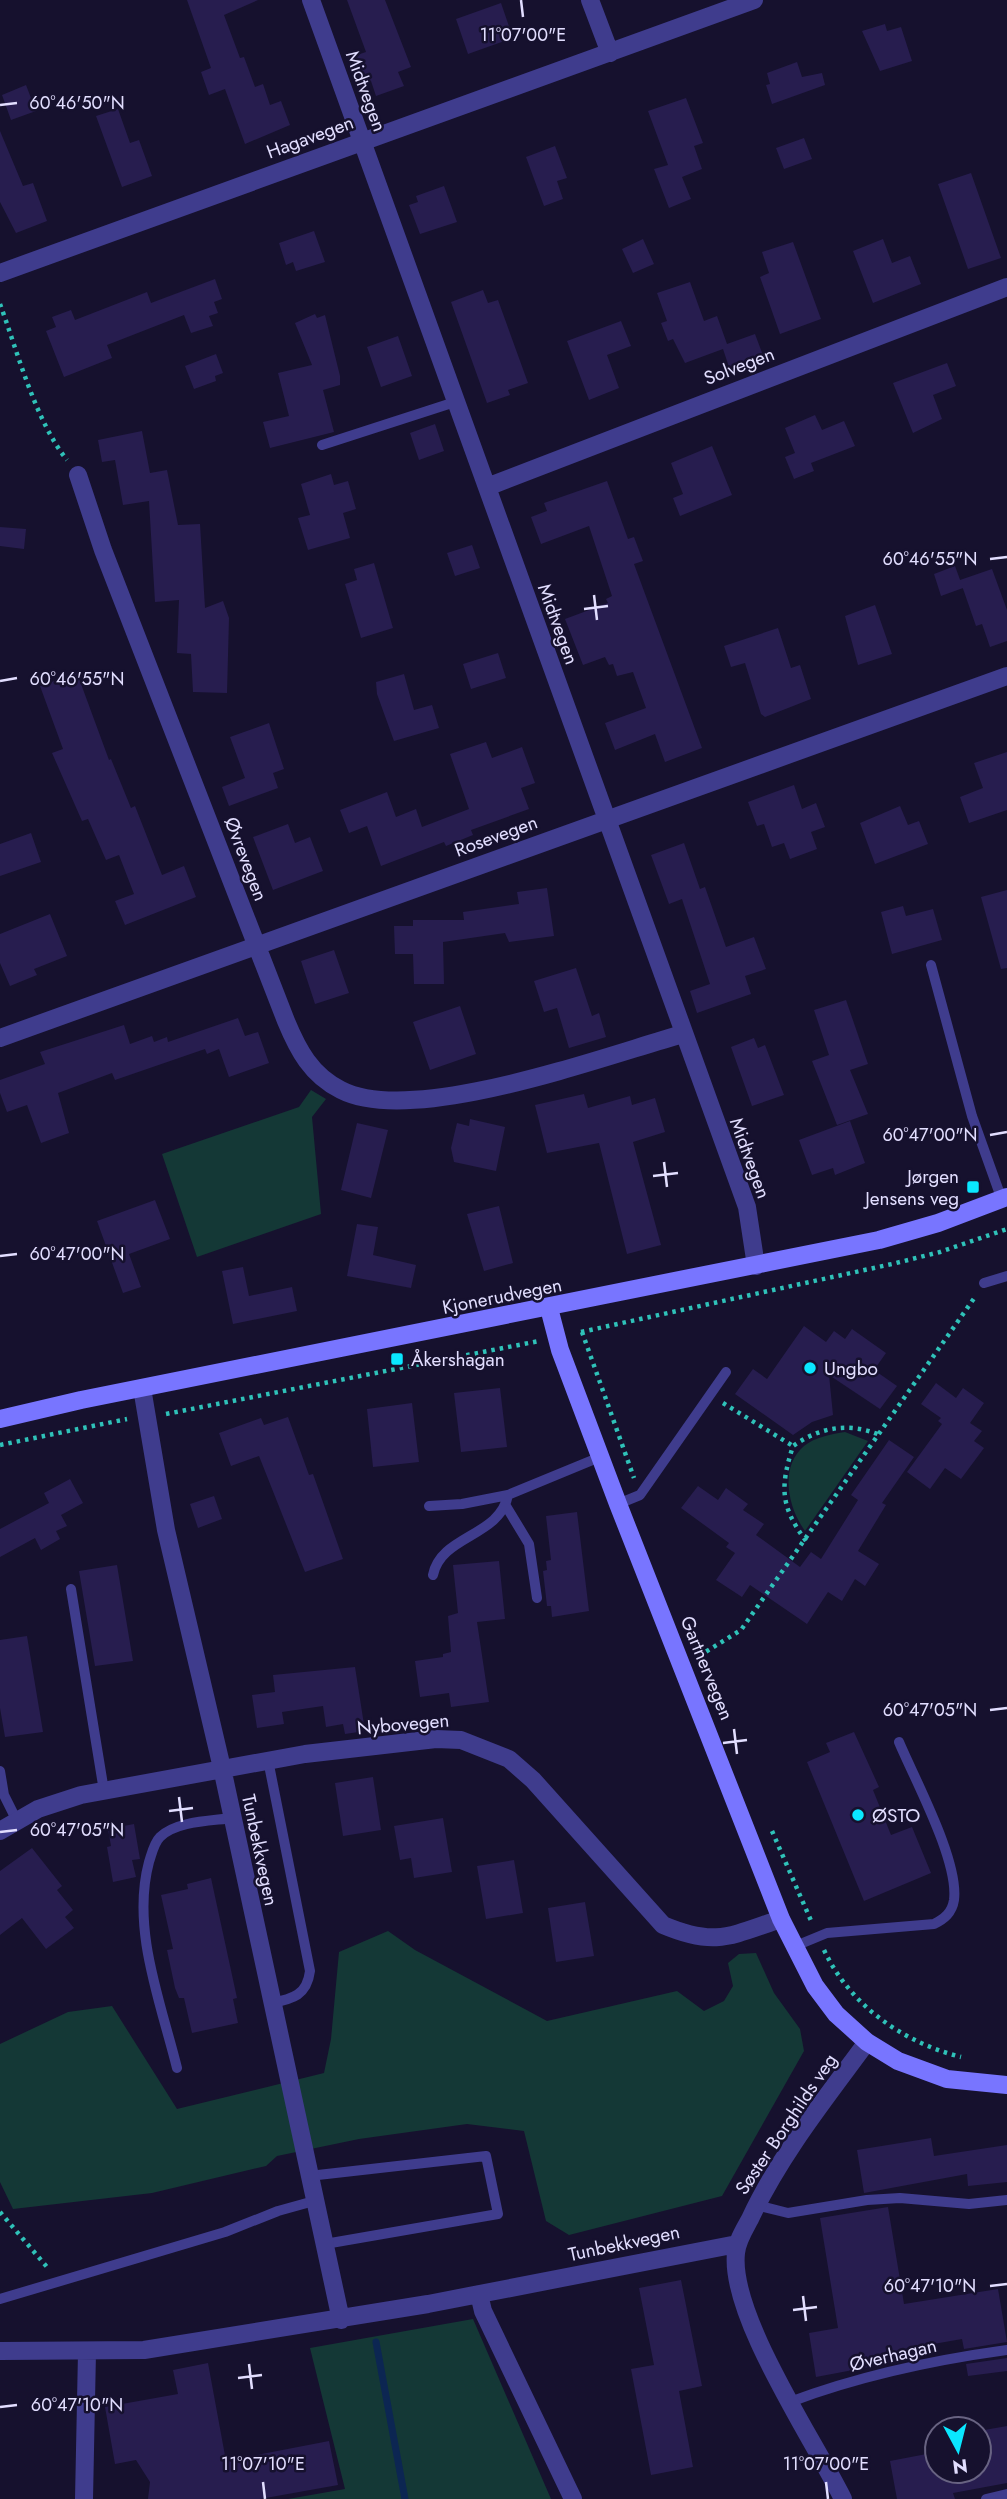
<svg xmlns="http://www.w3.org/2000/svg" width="1007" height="2499" viewBox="0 0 1007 2499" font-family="Jost,sans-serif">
	<rect width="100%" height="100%" fill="#16112e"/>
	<path fill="#143836" d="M311,1090L326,1099L312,1117L321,1214L197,1257L162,1154L299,1107Z
		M845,1432L868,1441L805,1531C788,1508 779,1467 804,1446C815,1437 832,1434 845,1432Z
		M388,1931L415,1950L547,2021L677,1991L704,2011L724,2001L733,1986L728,1963L739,1954L756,1953L774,1993L800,2029L804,2051L722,2196L569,2235L546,2221L524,2131L467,2124L359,2139L277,2156L266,2166L152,2193L13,2209L0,2182V2044L68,2012L112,2006L177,2109L324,2073L331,2039L339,1952Z
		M473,2319L551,2499H288L345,2489L310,2348Z"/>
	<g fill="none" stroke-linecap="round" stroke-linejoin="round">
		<path stroke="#0c2652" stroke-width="7" d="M376,2342L405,2499"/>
	</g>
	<path fill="#271d4f" d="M187,0H258L224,15L240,58L244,57L255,87L263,84L270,105L281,101L290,125L245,144L225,89L209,95L201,72L211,68Z
		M347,0H385L411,67L398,72L404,86L376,96L371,81L364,84L354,56L366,52Z
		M501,3L513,38L468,54L456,19Z
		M885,24L887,31L901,27L912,61L880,71L862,31Z
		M797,62L802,77L822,73L825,85L772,104L766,85L770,84L767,73Z
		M26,85L36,111L11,120L2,95Z
		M686,98L703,143L694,146L702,169L682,177L691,199L669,208L654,169L668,165L648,111Z
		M118,109L130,143L139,140L152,176L122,187L96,116Z
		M0,131L23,186L33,183L47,221L16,233L0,202Z
		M804,138L812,159L784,169L776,148Z
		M555,146L567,178L557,181L563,199L544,206L526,157Z
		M971,173L1001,258L968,269L938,184Z
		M444,186L457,222L420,234L409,205L418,202L416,196Z
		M314,231L325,262L296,271L293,262L286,265L279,243Z
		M643,239L654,264L633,273L622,249Z
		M883,239L892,263L910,256L921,284L873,303L853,251Z
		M793,242L821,319L780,334L760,277L769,273L762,252Z
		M215,279L222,299L214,302L218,313L209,316L213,326L191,333L184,315L107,345L112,358L64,377L46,331L56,327L52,317L71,310L75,320L147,292L151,303Z
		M690,282L704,321L717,316L727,344L755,334L764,358L730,370L723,349L685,363L673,339L668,341L661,323L667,321L657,293Z
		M483,290L488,303L498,300L528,383L508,390L510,395L487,403L451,302Z
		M315,314L317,318L325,315L340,376V385L323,390L334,432L270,448L263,422L289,416L278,373L312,365L295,323Z
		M621,321L631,346L607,355L619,388L589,400L567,341Z
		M398,336L412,376L381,387L367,347Z
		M216,354L223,373L215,376L216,381L194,389L185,366Z
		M947,363L956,386L933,395L942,419L913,433L893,383Z
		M815,415L822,430L844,421L855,446L811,463L814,471L794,479L785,457L795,453L785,428Z
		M435,424L444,451L419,460L410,433Z
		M142,431L150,473L167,470L178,525L200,524L205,608L223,601L229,618L227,693L193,692L191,654L177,653L179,600L155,602L149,501L123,505L115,460L102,462L98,440Z
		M712,446L732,495L680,516L673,498L683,494L671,463Z
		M331,474L334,485L348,481L356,509L343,513L350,538L308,550L298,518L310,515L301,484Z
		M607,481L628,539L634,537L643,561L634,564L702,748L665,762L655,734L615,750L605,723L646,708L633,672L617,676L613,664L609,665L605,657L583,665L565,619L608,603L606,599L612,596L589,526L541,544L531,517L547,511L544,503Z
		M0,527L26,529L24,549L0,546Z
		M472,545L480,568L455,576L447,553Z
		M374,563L393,628L361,638L345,584L357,580L354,569Z
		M955,566L963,588L941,596L934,574Z
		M992,569L1007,610V641L990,647L982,624L976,626L960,580Z
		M875,605L892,654L858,665L845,616Z
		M778,628L791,668L800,665L811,699L765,717L761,714L745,663L731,667L724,646Z
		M498,653L506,678L471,689L463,664Z
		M77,673L109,760L111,759L131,808L135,806L162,875L184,866L196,897L125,925L115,901L134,894L119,855L106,860L88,819L82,821L52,753L63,749L40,686Z
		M404,674L414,710L432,705L439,728L394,741L377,694L376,682Z
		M269,723L284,769L273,773L278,788L229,806L222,787L245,778L230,737Z
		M486,742L492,758L522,747L535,783L521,788L529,809L471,830L473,835L446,846L444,842L381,866L367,826L349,833L340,810L387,792L396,817L416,809L422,827L469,809L450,754Z
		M1007,752V810L969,823L960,797L983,788L974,763Z
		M794,785L802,809L816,803L825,827L811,832L817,849L790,859L784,843L772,847L764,824L757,826L748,802Z
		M900,806L908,825L919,821L928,844L875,864L860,823Z
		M288,824L295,843L310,837L323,871L273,890L253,837Z
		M31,833L41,862L0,876V844Z
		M684,843L700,889L705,887L726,947L754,937L766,969L745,976L751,994L697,1013L690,991L710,984L682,899L669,904L651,855Z
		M547,888L554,936L509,942L505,933L443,942L444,984H414L413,954H395L394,926H413V920H464L463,912L519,904L517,892Z
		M1007,890V968L1001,969L981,897Z
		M903,906L906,916L933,909L942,940L892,954L881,912Z
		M50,914L67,956L34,969L37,975L10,986L0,963V934Z
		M334,950L349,993L315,1004L301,961Z
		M576,968L592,1016L599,1013L606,1037L569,1048L557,1008L544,1012L534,981Z
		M846,1000L868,1064L850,1070L868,1114L837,1125L812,1061L829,1055L814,1010Z
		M460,1006L476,1054L430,1070L413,1022Z
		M238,1018L245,1036L258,1032L269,1063L229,1077L219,1049L207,1054L205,1049L115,1080L112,1073L58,1093L69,1133L41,1143L27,1105L7,1112L0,1093V1080L45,1064L40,1052L124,1025L130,1044L152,1036L154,1042L167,1037L168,1042Z
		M754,1038L758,1048L765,1045L784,1095L752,1106L731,1047Z
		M584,1094L588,1108L630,1096L632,1105L655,1098L665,1132L633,1142L661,1245L627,1254L599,1143L547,1153L535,1105Z
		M470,1119L505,1127L496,1171L454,1162L451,1148L457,1123L469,1126Z
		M850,1121L865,1163L835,1175L833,1168L812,1175L799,1140Z
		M357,1123L388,1130L371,1198L341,1190Z
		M155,1200L170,1239L129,1254L141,1287L123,1293L97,1221Z
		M499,1206L513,1263L484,1271L467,1214Z
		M357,1224L378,1227L373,1255L416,1265L411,1288L347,1276Z
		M243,1267L249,1296L292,1287L297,1311L233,1324L222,1271Z
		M804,1326L826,1342L834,1331L845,1339L852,1329L886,1353L874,1370L897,1386L880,1409L829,1375L833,1415L812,1422L793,1435L735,1394L753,1369L767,1379Z
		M936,1383L956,1398L963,1388L984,1403L970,1423L982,1431L974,1441L984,1448L961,1479L945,1468L930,1489L907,1472L942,1424L938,1421L941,1418L921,1404Z
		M500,1388L507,1447L461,1452L454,1393Z
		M412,1403L419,1462L373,1467L367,1409Z
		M288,1417L309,1475L313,1474L343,1559L305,1572L259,1456L231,1466L219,1433L261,1418L264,1425Z
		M889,1440L914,1457L882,1503L886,1505L858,1551L879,1564L865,1586L855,1579L842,1601L828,1592L807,1624L750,1585L742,1597L716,1580L735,1553L726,1547L729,1543L681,1508L698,1486L718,1500L726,1488L748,1504L743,1510L764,1524L756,1535L800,1567L811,1552L821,1559L858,1500L851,1495Z
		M70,1479L83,1503L61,1515L67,1526L56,1531L60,1539L41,1550L35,1538L0,1557V1529L49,1503L44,1493Z
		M214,1496L222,1519L198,1528L190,1504Z
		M577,1512L589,1611L552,1617L551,1606H547L543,1571L547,1570L546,1561L551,1560L546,1516Z
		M499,1561L505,1619L477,1622L489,1702L451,1707L449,1693L420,1697L415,1661L443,1657V1654L451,1652L448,1616L458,1613L453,1565Z
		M117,1565L133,1661L95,1666L79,1571Z
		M27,1636L43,1732L5,1737L0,1708V1640Z
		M355,1667L365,1731L345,1734L343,1724L326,1727L323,1706L282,1712L284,1724L257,1728L252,1695L275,1692L273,1675Z
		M854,1732L879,1787L873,1790L891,1835L912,1827L931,1873L864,1901L807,1762L830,1752L826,1743Z
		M373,1777L381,1830L343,1836L335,1783Z
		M443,1818L452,1872L414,1878L411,1858L400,1860L394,1826Z
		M134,1824L140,1859L132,1860L136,1877L113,1882L107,1847L111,1846L108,1829Z
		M32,1848L62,1886L57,1890L73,1910L65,1917L74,1928L46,1949L22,1918L0,1935V1871Z
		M514,1860L523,1913L486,1919L477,1866Z
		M211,1878L237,1998L233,1999L238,2023L192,2033L184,1998H179L175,1988L167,1950L173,1949L161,1895L188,1889L187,1884Z
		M585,1902L594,1956L556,1962L548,1908Z
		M931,2138L934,2156L1007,2145V2182L968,2186L967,2174L864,2193L857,2150Z
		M888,2207L904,2304L998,2289L1007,2342L964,2349L962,2339L905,2349L906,2360L816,2377L809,2333L838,2328L820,2218Z
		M681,2280L702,2386L679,2391L693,2467L651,2475L631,2369L654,2365L639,2288Z
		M1007,2358V2371L968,2376L966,2364Z
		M208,2363L226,2461L329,2441L338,2485L260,2499H148L150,2482L136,2460L115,2464L105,2407L178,2394L173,2370Z
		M1007,2426V2483L953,2493L955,2499H897L890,2461L937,2452V2471H979V2431Z"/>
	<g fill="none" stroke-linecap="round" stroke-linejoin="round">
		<path stroke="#2fc2b9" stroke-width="4.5" stroke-dasharray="3.5 5" stroke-linecap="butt" d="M0,304C18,353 35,420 67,460
			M581,1332L892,1264L940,1252L1007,1229
			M582,1332L634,1478
			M723,1403L793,1446
			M166,1414L539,1341
			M0,1445L127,1419
			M806,1541C780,1506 780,1487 793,1446C820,1427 849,1422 880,1435
			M699,1656L741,1630L975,1297
			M772,1831L812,1923
			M824,1950C850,2005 902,2042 961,2057
			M0,2212L47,2267"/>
		<path stroke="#3f3c8d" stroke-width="10" d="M322,445L455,402
			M931,965L972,1116L1002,1200
			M984,1283L1007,1276
			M618,1504L640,1495L726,1372
			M429,1506L462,1504L508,1495L600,1457
			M506,1506L529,1544L537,1598
			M433,1575C441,1535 500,1537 508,1495
			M71,1589L104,1791
			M268,1760L310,1971C307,1995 293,1999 271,2003
			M0,1771L4,1795L16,1819
			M793,1947L827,1933L934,1924C944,1919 952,1913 954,1900C959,1861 915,1780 899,1742
			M177,2068C161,2003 131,1929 149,1862C152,1853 154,1843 160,1837C176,1821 211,1821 232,1818
			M309,2176L486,2156L498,2214L325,2244
			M756,2205L788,2213L867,2200L900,2198L969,2204L1007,2200
			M0,2299L225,2232L278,2211L314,2201
			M790,2402C859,2376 934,2360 1007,2350
			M986,2499L1007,2494"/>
		<path stroke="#3f3c8d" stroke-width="18" d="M311,0L747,1207L756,1266
			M590,0L610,53
			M0,273L754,0
			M78,475L103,550L286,1021C298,1050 311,1075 341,1090C413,1127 604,1056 683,1034
			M487,487L1007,287
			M0,1038L1007,676
			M142,1388L166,1530L222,1768L341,2320
			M0,1831L38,1809L81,1795L305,1754L436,1739L461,1740L509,1759L533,1780L663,1925C715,1947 730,1936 781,1919
			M479,2294L483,2311L573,2499
			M0,2351L144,2350L428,2304L737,2244
			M84,2499L87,2352
			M843,2499C814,2440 729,2315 736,2253C737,2241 744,2230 750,2219C780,2155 825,2099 867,2042"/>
		<path stroke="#7875ff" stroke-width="18" d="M549,1308L560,1350L618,1504L781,1919L815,1986L836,2014L867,2042L898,2061L947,2079L1007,2085
			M0,1419L81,1400L879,1240L938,1223L1007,1197"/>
	</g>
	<path fill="none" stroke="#e2deff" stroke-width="2.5" d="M521,0L523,17M0,105L17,103M990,559L1007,557M594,595L597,620M584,609L608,606M0,681L17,678M990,1135L1007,1132M664,1162L667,1187M653,1176L678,1173M0,1256L17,1254M990,1710L1007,1708M734,1729L737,1754M723,1743L747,1740M179,1797L182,1822M169,1811L193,1808M0,1832L17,1830M990,2286L1007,2284M803,2296L806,2321M793,2310L817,2307M249,2364L252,2389M238,2378L262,2375M0,2407L17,2405M263,2482L265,2499M826,2482L828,2499"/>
	<g fill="#0ae7ff" stroke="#16112e" stroke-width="2.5">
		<rect x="966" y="1180" width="14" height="14" rx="3.5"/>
		<rect x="390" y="1352" width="14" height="14" rx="3.5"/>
		<circle cx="810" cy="1368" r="7"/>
		<circle cx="858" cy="1815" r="7"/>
	</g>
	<g text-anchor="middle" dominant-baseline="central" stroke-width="5" stroke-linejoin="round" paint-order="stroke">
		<g font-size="19" fill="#e2deff" stroke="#16112e">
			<text transform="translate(366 91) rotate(70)">Midtvegen</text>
			<text transform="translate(310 137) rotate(-20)">Hagavegen</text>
			<text transform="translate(739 366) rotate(-21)">Solvegen</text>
			<text transform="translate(558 624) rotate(70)">Midtvegen</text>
			<text transform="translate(496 836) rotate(-20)">Rosevegen</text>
			<text transform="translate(246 859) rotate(69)">Øvrevegen</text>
			<text transform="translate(750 1158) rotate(70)">Midtvegen</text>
			<text transform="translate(502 1296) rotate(-11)">Kjonerudvegen</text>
			<text transform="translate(707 1668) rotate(68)">Gartnervegen</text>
			<text transform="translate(403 1724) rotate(-5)">Nybovegen</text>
			<text transform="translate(260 1850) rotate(78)">Tunbekkvegen</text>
			<text transform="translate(786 2124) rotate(-56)">Søster Borghilds veg</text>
			<text transform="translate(624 2243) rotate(-12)">Tunbekkvegen</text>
			<text transform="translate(893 2355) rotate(-13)">Øverhagan</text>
		</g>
		<g font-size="19" fill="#e2deff" stroke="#16112e" text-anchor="start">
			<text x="959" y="1176" text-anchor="end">Jørgen<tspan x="959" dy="22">Jensens veg</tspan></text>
			<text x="411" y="1359">Åkershagan</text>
			<text x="824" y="1368">Ungbo</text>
			<text x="872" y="1815">ØSTO</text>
		</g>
	</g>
	<g font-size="18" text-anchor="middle" fill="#e2deff" stroke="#16112e" stroke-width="5" stroke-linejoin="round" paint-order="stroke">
		<text x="523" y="41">11°07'00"E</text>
		<text x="77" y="109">60°46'50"N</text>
		<text x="930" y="565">60°46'55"N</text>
		<text x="77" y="685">60°46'55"N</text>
		<text x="930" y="1141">60°47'00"N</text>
		<text x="77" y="1260">60°47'00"N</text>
		<text x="930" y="1716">60°47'05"N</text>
		<text x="77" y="1836">60°47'05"N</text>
		<text x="930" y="2292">60°47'10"N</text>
		<text x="77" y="2411">60°47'10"N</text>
		<text x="263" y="2470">11°07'10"E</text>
		<text x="826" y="2470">11°07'00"E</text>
	</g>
	<g transform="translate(958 2450) rotate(173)"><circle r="33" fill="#16112e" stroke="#686382" stroke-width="2"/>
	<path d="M0-5L12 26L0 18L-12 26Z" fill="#0ae7ff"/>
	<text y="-10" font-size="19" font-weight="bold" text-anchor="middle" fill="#e2deff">N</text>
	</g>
</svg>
